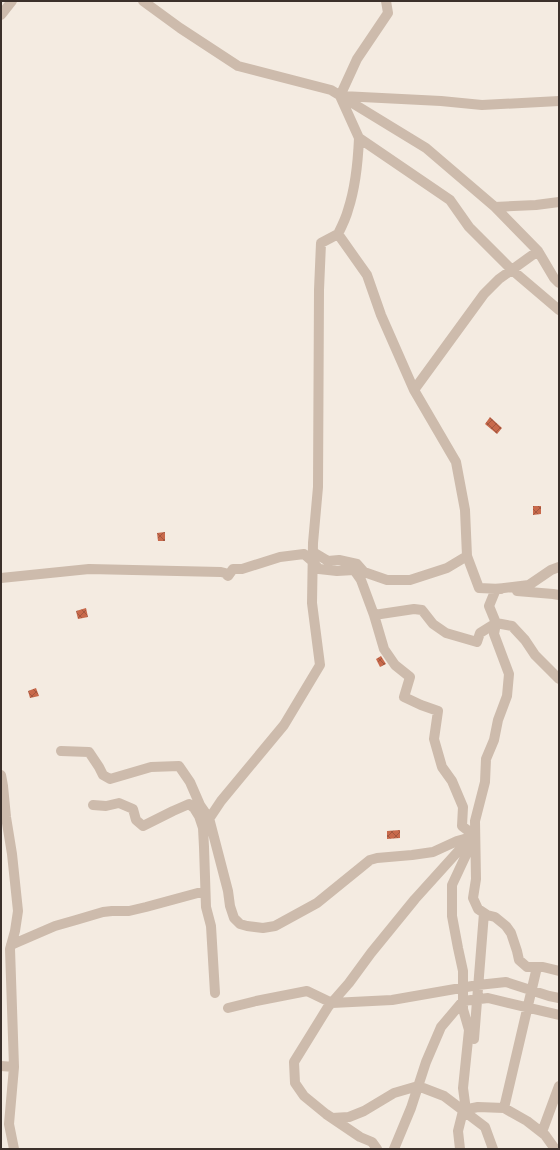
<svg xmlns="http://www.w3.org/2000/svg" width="560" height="1150" viewBox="0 0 560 1150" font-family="'Nunito Sans',sans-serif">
	<defs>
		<pattern id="building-cross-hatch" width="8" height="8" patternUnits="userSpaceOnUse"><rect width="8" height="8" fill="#c8694b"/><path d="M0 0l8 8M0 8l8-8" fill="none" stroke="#a4573f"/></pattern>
	</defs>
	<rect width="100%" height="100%" fill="#f4ebe1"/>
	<path fill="url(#building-cross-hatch)" d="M490,417L502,428L497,434L485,424Z
		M533,506H541V514L533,515Z
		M165,532V541H158L157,533Z
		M86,608L88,617L78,619L76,611Z
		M381,656L386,664L380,667L376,659Z
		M36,688L39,696L30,698L28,691Z
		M400,830V838L387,839V831Z"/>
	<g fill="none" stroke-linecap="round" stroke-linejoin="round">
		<path stroke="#cdbbac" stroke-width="10" d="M143,1L180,28L238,66L331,90L426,148L495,207L538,251L554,278L559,283
			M386,1L388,13L357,59L340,96L359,138L450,200L469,227L512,270L559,310
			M1,15L12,1
			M342,96L441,101L482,105L559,101
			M359,138C358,162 356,186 348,210C346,218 342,226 338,234L367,275L381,315L414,390L456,462L465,510L467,556
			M495,207L536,205L559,202
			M414,390L484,294L499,279L538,251
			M313,552L328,561L339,560L357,564L364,572L387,580H410L447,568L467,556L479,588L501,589
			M559,567L551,570L529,585L496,589L489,606L496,623L494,634L509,674L507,696L498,720L494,740L486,759L485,782L475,821L476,879L473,898L478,909L487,915L495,917L506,926L511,933L517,951L519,960L527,967H543L559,971
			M1,578L89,569L221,572L225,573L228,576L233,569H242L280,557L304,554L312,561L319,569L337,571L354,570L361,580L374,615L414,609L422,610L433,624L446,633L477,642L480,633L496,623L512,626L525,640L535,655L559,679
			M517,591L553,594L559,595
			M374,615L384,649L395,665L410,677L404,697L421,705L438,711L434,739L442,767L452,781L463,807L462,826L475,836
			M61,751L89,752L99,767L103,775L110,779L151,767L179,766L190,782L200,805L209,818L228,891L230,906L234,918L240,924L247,926L263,928L275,926L317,903L370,860L377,858L412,855L433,852L457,841L475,836
			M1,775L3,786L6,817L12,854L18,911L15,931L10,949L14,1067L9,1124L14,1149
			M93,805L106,806L119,803L133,809L136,820L143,826L173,811L189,804L194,808L199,816L203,828L204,847L206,907L211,926L215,993
			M203,828L221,801L284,725L320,665L312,603L313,543L318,487L319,290L321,243L338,234
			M11,945L55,926L76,920L103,912L112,911H129L146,907L205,891
			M228,1008L256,1001L307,991L332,1003L392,1000L478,985L506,982L549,996L559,998
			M474,1039L484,913
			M1,1066L14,1067
			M504,1108L537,967
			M463,1110L478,1107L504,1108L527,1121L545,1135L555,1149
			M332,1118L349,1117L364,1111L394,1093L418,1086L444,1096L485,1127L493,1149
			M542,1132L559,1086
			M377,1149L372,1142L360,1137L326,1114L304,1096L295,1083L294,1062L328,1007L349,983L371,953L415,899L471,837
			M394,1149L411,1108L426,1062L441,1027L463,1001L488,998L559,1015
			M460,1149L458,1131L465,1103L463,1088L469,1030L463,1009V971L458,948L452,916V885L473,840"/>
	</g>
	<rect width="560" height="1150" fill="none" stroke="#3b302b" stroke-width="4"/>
</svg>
